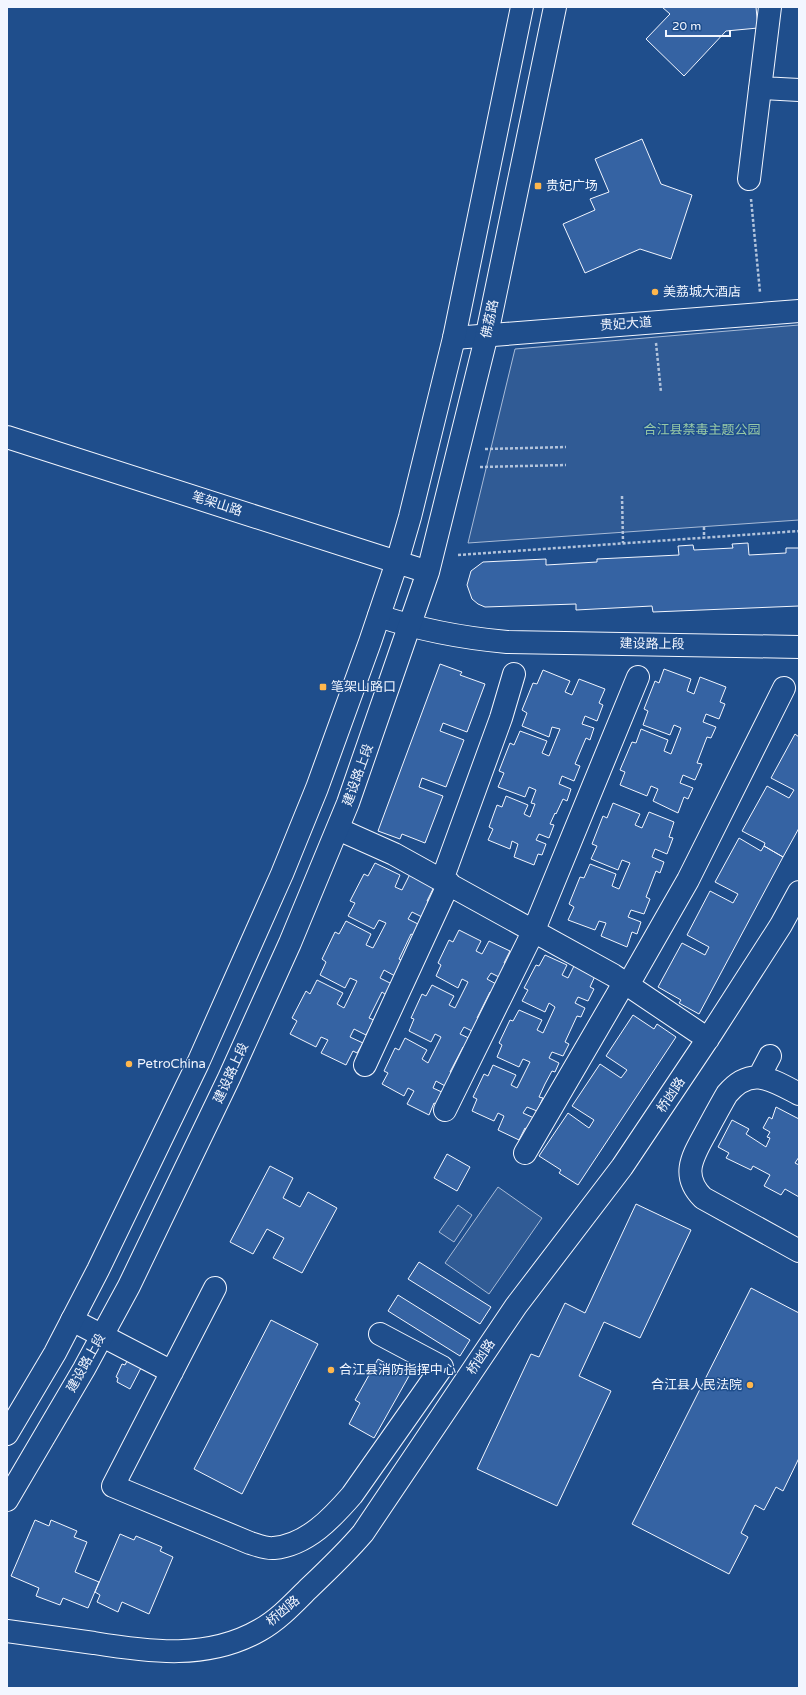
<svg xmlns="http://www.w3.org/2000/svg" width="806" height="1695" viewBox="0 0 806 1695" font-family="'Varela Round','Noto Sans SC',sans-serif">
	<rect width="100%" height="100%" fill="#1f4e8c"/>
	<path fill="#305b95" stroke="#a8bbd7" d="M799,325V520L468,543L515,349Z
		M498,1187L542,1218L489,1294L445,1263Z
		M458,1205L472,1215L454,1242L439,1232Z"/>
	<path fill="#3563a3" stroke="#f2f6ff" d="M662,7H756L758,28L726,31L684,76L646,39L670,14Z
		M642,139L661,184L692,195L671,259L640,249L585,273L563,224L595,210L590,199L609,192L595,159Z
		M748,543L749,555L786,553V548H799V606L653,612L652,606L576,610V604L485,607L478,604L472,599L467,585L471,571L483,562L546,559V565L597,562V559L679,555L678,546L693,545L694,550L733,548L732,544Z
		M440,664L462,672L460,675L485,684L467,732L443,723L440,731L464,740L446,787L422,778L419,787L443,796L425,843L402,834L400,839L378,831Z
		M664,669L691,679L687,691L694,694L700,677L726,687L720,702L725,704L719,719L706,714L703,722L716,727L711,738L707,737L697,763L702,764L695,780L683,775L680,783L693,788L688,799L684,797L678,813L653,801L658,789L651,786L647,796L620,785L625,772L620,770L632,742L636,743L641,729L668,740L664,751L671,754L681,728L674,725L670,735L643,725L648,711L644,709L655,681L659,683Z
		M543,670L570,681L565,692L572,695L579,679L605,689L599,703L603,705L597,721L585,716L582,724L594,728L590,740L586,738L575,764L580,766L574,781L562,776L559,784L571,789L567,801L563,799L556,814L555,813L550,824L554,825L549,838L539,834L536,840L546,844L542,855L538,854L534,865L514,857L518,844L512,841L510,849L488,840L493,829L489,827L497,805L502,807L506,796L528,805L524,814L530,817L535,804L531,803L536,790L529,787L525,797L498,787L504,773L499,771L510,743L514,745L520,731L547,741L542,753L549,756L560,729L552,727L549,737L522,726L527,713L522,710L533,683L537,684Z
		M795,734L799,737V828L783,857L764,846L765,843L742,831L767,786L789,798L794,790L771,778Z
		M613,803L640,814L635,825L642,828L649,812L674,822L669,837L673,838L667,854L655,849L652,857L664,862L660,873L656,871L646,897L650,899L644,914L631,910L628,917L641,922L637,934L632,932L627,947L601,936L606,923L599,921L595,930L568,920L574,907L569,904L580,877L584,878L590,864L616,874L612,886L619,889L630,863L622,860L618,870L591,859L597,846L592,844L603,816L607,818Z
		M739,838L761,851L764,846L783,857L699,1014L679,1003L681,1000L658,987L682,943L705,955L709,947L687,935L710,891L733,903L738,894L715,882Z
		M375,863L400,875L395,887L402,890L410,874L434,887L427,901L431,903L424,918L412,912L408,919L420,925L415,936L411,934L399,959L403,961L395,976L384,970L380,978L392,984L386,995L382,992L369,1018L374,1020L366,1035L354,1029L350,1037L363,1043L357,1053L353,1051L346,1065L321,1053L328,1040L321,1037L316,1047L290,1034L297,1021L292,1018L306,991L310,994L317,980L343,993L337,1004L344,1008L357,981L350,978L345,988L320,975L326,962L322,959L335,932L339,934L346,921L371,934L366,945L373,948L386,923L379,920L374,929L348,916L355,903L350,901L364,874L368,876Z
		M459,930L481,941L476,951L482,954L489,941L510,951L504,963L508,965L501,978L491,973L487,979L498,985L493,994L490,992L477,1018L480,1019L474,1032L464,1027L460,1034L471,1039L466,1048L463,1047L450,1072L453,1074L447,1087L436,1081L433,1088L444,1093L438,1105L434,1103L429,1115L407,1104L414,1091L408,1088L404,1096L382,1084L388,1073L384,1071L395,1048L399,1050L405,1038L427,1050L422,1059L428,1063L441,1037L435,1034L431,1042L409,1031L414,1019L411,1018L422,994L426,996L432,985L454,996L449,1005L455,1008L468,982L462,979L458,988L436,976L441,965L438,963L449,940L453,942Z
		M545,955L567,965L562,975L568,978L575,964L596,974L590,987L594,989L588,1001L578,997L575,1003L585,1008L581,1017L577,1016L565,1042L569,1044L563,1056L552,1052L549,1058L559,1063L555,1072L552,1071L545,1084L539,1097L543,1098L537,1111L527,1107L523,1113L534,1118L528,1130L525,1128L519,1140L498,1130L504,1116L498,1113L494,1121L472,1111L477,1099L473,1097L484,1074L488,1076L493,1065L516,1075L511,1085L517,1088L530,1062L523,1059L519,1067L497,1057L502,1045L499,1043L510,1020L513,1021L519,1010L542,1020L537,1030L543,1033L555,1007L549,1003L545,1012L522,1001L528,990L524,988L536,965L539,966Z
		M633,1015L654,1029L657,1024L676,1037L578,1185L559,1173L561,1170L539,1156L568,1113L589,1128L594,1120L572,1106L600,1064L621,1078L627,1070L606,1056Z
		M776,1107L799,1119V1157L795,1163L799,1165V1197L785,1189L781,1195L764,1186L770,1175L753,1166L751,1170L726,1158L729,1153L718,1147L732,1120L749,1129L746,1134L766,1147L770,1138L767,1137L770,1132L763,1128L769,1117L772,1119Z
		M447,1154L470,1167L457,1191L434,1178Z
		M270,1166L293,1178L283,1198L300,1207L308,1192L337,1208L302,1273L273,1258L284,1238L267,1229L253,1254L230,1242Z
		M636,1204L691,1230L640,1338L604,1322L579,1376L611,1391L557,1506L477,1469L531,1354L539,1357L565,1303L585,1313Z
		M419,1262L491,1307L480,1324L408,1279Z
		M751,1288L799,1313V1458L783,1491L776,1487L764,1510L755,1505L741,1533L748,1537L729,1574L632,1524Z
		M398,1295L470,1340L460,1356L388,1311Z
		M271,1320L318,1344L242,1494L194,1469Z
		M128,1359L142,1366L130,1389L117,1382L118,1378L116,1377L122,1364L125,1365Z
		M378,1359L409,1376L374,1438L349,1424L360,1403L355,1400Z
		M35,1520L49,1526L51,1520L77,1531L74,1537L87,1542L75,1572L99,1582L88,1608L63,1598L60,1605L36,1596L39,1588L11,1576Z
		M120,1534L134,1540L136,1536L162,1547L160,1551L173,1557L149,1614L122,1602L118,1612L97,1602L100,1595L95,1592Z"/>
	<g fill="none" stroke-linecap="round" stroke-linejoin="round">
		<defs>
			<path id="minor" d="M760,88L799,90
				M749,179L770,7
				M454,338L799,311
				M379,616C420,630 463,638 507,642L799,647
				M338,829L394,854L613,975L708,1039
				M442,880L501,718L514,674
				M628,985L688,880L784,688
				M365,1065L449,883
				M759,1077L770,1056
				M799,1094C772,1080 751,1065 727,1094C720,1106 713,1119 706,1132C693,1156 680,1175 703,1198L799,1251
				M445,1110L534,930L638,677
				M525,1153L624,983
				M215,1288L113,1486L250,1543C257,1545 267,1549 274,1548C307,1545 332,1518 352,1495L442,1367L380,1334
				M72,1320L172,1372
				M7,1631C36,1635 65,1639 94,1643C150,1652 208,1660 260,1630C278,1620 293,1604 308,1589C327,1571 346,1553 363,1533L516,1306L622,1167L711,1034L781,925L799,892"/>
			<path id="major" d="M7,437L428,572
				M7,1434L55,1353L98,1270L198,1063L282,874L317,788L370,642L397,562L410,517L454,338L522,7
				M7,1500L84,1369L129,1286L229,1078L290,943L348,803L428,572L487,334L555,7"/>
		</defs>
		<use href="#minor" stroke="#f2f6ff" stroke-width="24"/>
		<use href="#major" stroke="#f2f6ff" stroke-width="24"/>
		<path stroke="#b3c4dc" stroke-width="2.5" stroke-dasharray="3 2" stroke-linecap="butt" d="M751,199L760,292
			M656,343L661,392
			M485,449L566,447
			M480,467L566,465
			M622,496L623,543
			M704,527V538
			M458,555L799,531"/>
		<use href="#minor" stroke="#1f4e8c" stroke-width="22"/>
		<use href="#major" stroke="#1f4e8c" stroke-width="22"/>
	</g>
	<g fill="#ffb74d" stroke="#1f4e8c" stroke-width="1.5">
		<rect x="534" y="182" width="8" height="8" rx="2"/>
		<circle cx="655" cy="292" r="4"/>
		<rect x="319" y="683" width="8" height="8" rx="2"/>
		<circle cx="129" cy="1064" r="4"/>
		<circle cx="331" cy="1370" r="4"/>
		<circle cx="750" cy="1385" r="4"/>
	</g>
	<g text-anchor="middle" dominant-baseline="central" stroke-width="3" stroke-linejoin="round" paint-order="stroke">
		<g font-size="13" fill="#f2f6ff" stroke="#1f4e8c" text-anchor="start">
			<text x="546" y="186">贵妃广场</text>
			<text x="663" y="292">美荔城大酒店</text>
			<text x="331" y="687">笔架山路口</text>
			<text x="137" y="1064">PetroChina</text>
			<text x="339" y="1370">合江县消防指挥中心</text>
			<text x="742" y="1385" text-anchor="end">合江县人民法院</text>
		</g>
		<g font-size="13" fill="#f2f6ff" stroke="#1f4e8c">
			<text transform="translate(490 319) rotate(-78)">佛荔路</text>
			<text transform="translate(626 324) rotate(-4)">贵妃大道</text>
			<text transform="translate(217 504) rotate(18)">笔架山路</text>
			<text transform="translate(652 644) rotate(1)">建设路上段</text>
			<text transform="translate(358 775) rotate(-70)">建设路上段</text>
			<text transform="translate(231 1073) rotate(-65)">建设路上段</text>
			<text transform="translate(671 1095) rotate(-56)">桥凼路</text>
			<text transform="translate(481 1357) rotate(-56)">桥凼路</text>
			<text transform="translate(86 1363) rotate(-61)">建设路上段</text>
			<text transform="translate(283 1611) rotate(-40)">桥凼路</text>
		</g>
		<g font-size="13" fill="#97c8a6" stroke="#1f4e8c">
			<text x="702" y="430">合江县禁毒主题公园</text>
		</g>
	</g>
	<rect width="806" height="1695" fill="none" stroke="#f2f6ff" stroke-width="16"/>
	<path d="M666 30v6h64v-6" fill="none" stroke="#f2f6ff" stroke-width="2"/>
	<text x="672" y="30" font-size="12" fill="#f2f6ff" stroke="#1f4e8c" stroke-width="3" paint-order="stroke">20 m</text>
</svg>
